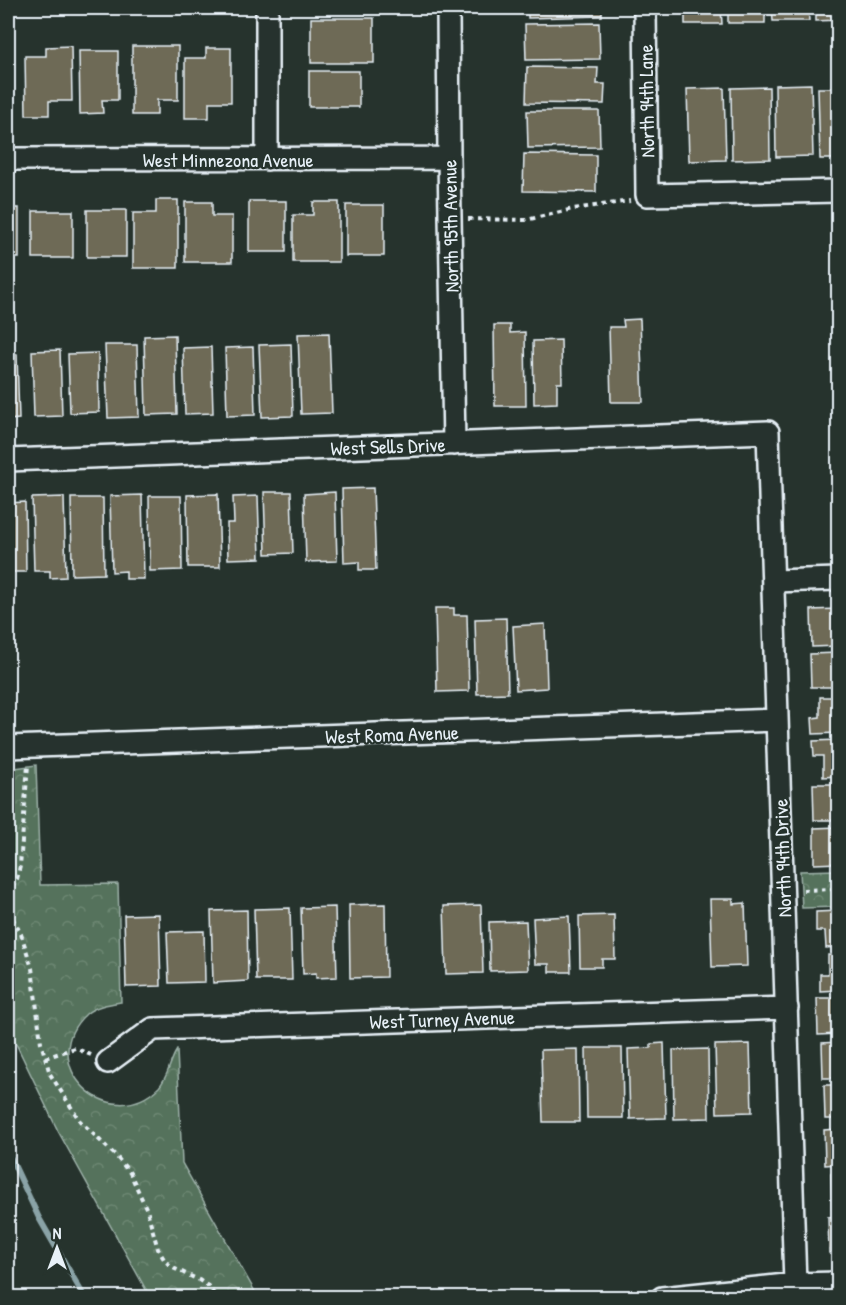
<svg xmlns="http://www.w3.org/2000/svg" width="846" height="1305" viewBox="0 0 846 1305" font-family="'Patrick Hand',sans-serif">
	<defs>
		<pattern id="forest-crowns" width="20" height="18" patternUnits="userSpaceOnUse" patternTransform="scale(1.5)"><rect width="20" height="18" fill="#54725b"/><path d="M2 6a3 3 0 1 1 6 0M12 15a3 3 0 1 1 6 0" fill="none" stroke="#6d8773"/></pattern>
	</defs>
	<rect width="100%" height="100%" fill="#26332d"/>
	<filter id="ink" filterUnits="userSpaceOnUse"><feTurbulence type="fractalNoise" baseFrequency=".0167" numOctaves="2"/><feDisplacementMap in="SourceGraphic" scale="12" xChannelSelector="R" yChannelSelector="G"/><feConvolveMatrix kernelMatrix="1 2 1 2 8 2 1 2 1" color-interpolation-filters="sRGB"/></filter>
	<g filter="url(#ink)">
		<path fill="url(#forest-crowns)" stroke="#9eb2aa" stroke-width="1.5" d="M36,765L40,885L118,884L121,1002C109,1004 95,1006 86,1014C33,1063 109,1137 159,1087C169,1076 169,1062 177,1050L182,1163L258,1297H150L58,1131L8,1027V769Z
			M838,870V907L802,908L800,871Z"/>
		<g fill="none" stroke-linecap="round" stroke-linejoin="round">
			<path stroke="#8aa3a7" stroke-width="6" d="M8,1152L39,1218L85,1298"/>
		</g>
		<path fill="#6e6a57" stroke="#e8f1f8" stroke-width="1.5" d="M327,8H374V11H327Z
			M528,8H602V16L528,18Z
			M685,8H721L722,24H685Z
			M728,8H765V23H728Z
			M772,8H808L809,21H773Z
			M816,8H838V20L816,21Z
			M311,18H374V63H311Z
			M599,23L600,59L526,60L525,24Z
			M71,46L72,101H49V115H26L25,56H46V47Z
			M132,46H178V100H157V115H132Z
			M206,48H231V102H209V118H185V58H206Z
			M79,51H118V100H102L103,113L80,114Z
			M8,63H12V103H8Z
			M527,67L598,68L597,84H605L604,104L526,103Z
			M309,71H359V107H309Z
			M811,84L813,156L776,157L775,85Z
			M769,87L770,159L732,160L731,88Z
			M724,88L726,160L689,161L687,89Z
			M818,88H838V159H820Z
			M527,111H599L600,147L528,148Z
			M524,154L596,155V192L523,191Z
			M156,200H178V268H133V213H156Z
			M249,201H286V252H249Z
			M185,202H212V216H232V262H185Z
			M313,202H339V262H293V215H313Z
			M346,205H384V256H346Z
			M8,208H19V258H8Z
			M87,210H126V257H87Z
			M33,211H73V258H33Z
			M640,319L643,402H611L609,327H624L623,320Z
			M494,325H510V333L525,332L526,406H495Z
			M329,333L332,413L301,414L298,334Z
			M175,335L177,414L146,415L144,336Z
			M561,340L562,383H557V403L534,404L533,341Z
			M291,344L293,416L262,417L259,345Z
			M105,345H137L139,417L108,418Z
			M211,347L213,413L185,414L183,348Z
			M253,347L255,415L227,416L225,348Z
			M60,350L62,416L34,417L32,351Z
			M98,353L99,412L70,413L68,354Z
			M8,354H17L19,419L8,420Z
			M373,488L376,570H359V562L344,563L342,489Z
			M264,492H291L293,553L266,554Z
			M335,492L337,561L306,562L304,494Z
			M218,494L220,567H188L187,495Z
			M142,495L144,579H126V571L112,572L110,496Z
			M149,496H181L182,570L150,571Z
			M258,496L260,558L228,559L227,523H234L233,497Z
			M64,497L66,577L50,578V571H34L32,498Z
			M71,498H103L104,574L72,575Z
			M25,502L26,572H8V503Z
			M435,608H454V615H467L469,691L437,692Z
			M838,609V646L812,647L811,610Z
			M506,618L508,693L477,694L475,619Z
			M545,624L547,688L516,690L513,626Z
			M838,653V687H811L810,654Z
			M820,697H838V733L813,734L812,718L820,717Z
			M838,740V776L823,777V756H814L813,741Z
			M813,784H838V820H814Z
			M838,827V863L814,864V828Z
			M710,899H733V904L745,903L747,966L712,967Z
			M385,904L386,977L350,978L349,905Z
			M481,905L483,973L446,974L444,906Z
			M335,907L337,977L316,978V973L303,974L301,908Z
			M290,908L292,980H256L254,909Z
			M247,910L248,981L213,983L211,911Z
			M838,911V947L826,948L825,931H816V912Z
			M159,914L161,986L126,987L124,915Z
			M614,915L615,959H602V967H580L579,916Z
			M569,916L571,972H549V964H535L533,918Z
			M526,921L528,970L490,971L489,922Z
			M204,931L205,982L169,983L167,932Z
			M828,955H838V990L820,991V974H828Z
			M817,998H838V1034L818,1035Z
			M838,1042V1078H823L822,1043Z
			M664,1043L666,1118L630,1119L628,1049L651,1048V1044Z
			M750,1044L752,1112L717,1113L715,1045Z
			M586,1048H622L623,1118H587Z
			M578,1049L579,1122H543L541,1050Z
			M708,1049L709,1118L674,1119L673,1050Z
			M824,1085H838V1119H825Z
			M838,1129V1164L825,1165L824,1130Z
			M831,1173H838V1209H832Z
			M838,1216V1253H829L828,1217Z"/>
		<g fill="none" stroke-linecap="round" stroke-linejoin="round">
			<defs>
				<path id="minor" d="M448,8L449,158L454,444
					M645,8L647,195L838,191
					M8,159L449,158
					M267,159V8
					M8,460L768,432L795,1284
					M773,581L838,579
					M8,747L777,720
					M108,1062L153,1029L787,1008
					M662,1298L795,1284L838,1283"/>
			</defs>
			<use href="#minor" stroke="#e8f1f8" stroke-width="26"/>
			<path stroke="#e8f1f8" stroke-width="4" stroke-dasharray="4.5 4.5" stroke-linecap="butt" d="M468,219L526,220L573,209L630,201
				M803,890L838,889
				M8,895L17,879L20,866L28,765
				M8,910L21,934L32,968L41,1043L50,1074L80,1121L116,1156L130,1173L147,1210L158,1249L165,1261L173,1268L199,1280L208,1286L217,1298
				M45,1058L75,1048L91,1055"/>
			<use href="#minor" stroke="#26332d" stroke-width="21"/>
		</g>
	</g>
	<g text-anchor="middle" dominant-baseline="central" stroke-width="4.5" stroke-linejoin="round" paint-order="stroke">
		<g font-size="20" fill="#e8f1f8" stroke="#26332d">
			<text transform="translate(646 101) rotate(-91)">North 94th Lane</text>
			<text x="228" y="159">West Minnezona Avenue</text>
			<text transform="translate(450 226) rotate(-91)">North 95th Avenue</text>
			<text transform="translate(388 446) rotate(-2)">West Sells Drive</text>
			<text transform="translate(392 734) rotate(-2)">West Roma Avenue</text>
			<text transform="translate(782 858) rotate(-92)">North 94th Drive</text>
			<text transform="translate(442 1019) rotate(-2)">West Turney Avenue</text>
		</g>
	</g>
	<rect width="846" height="1305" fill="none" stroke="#26332d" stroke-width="30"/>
	<rect x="15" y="15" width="816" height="1275" fill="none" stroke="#e8f1f8" stroke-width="2" filter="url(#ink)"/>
	<g transform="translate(57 1248)" stroke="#26332d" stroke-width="4.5" paint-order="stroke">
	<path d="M0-4.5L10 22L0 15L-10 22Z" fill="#e8f1f8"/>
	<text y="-9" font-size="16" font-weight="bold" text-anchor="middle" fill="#e8f1f8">N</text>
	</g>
</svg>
